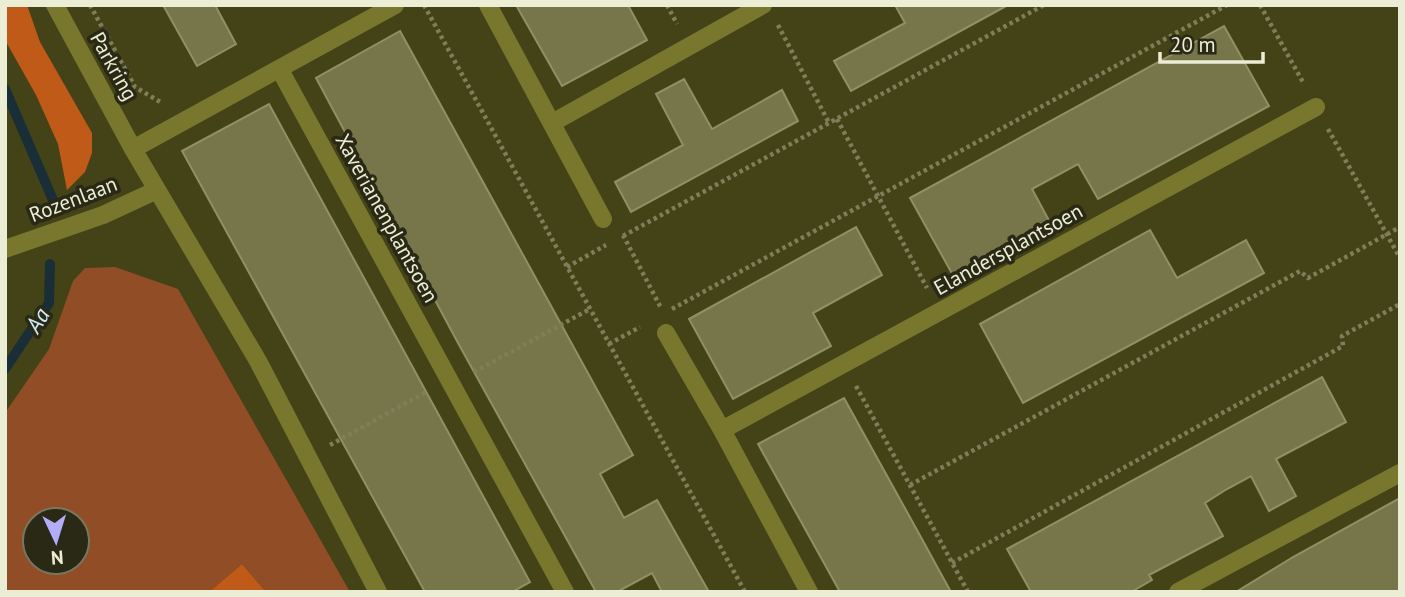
<svg xmlns="http://www.w3.org/2000/svg" width="1405" height="597" viewBox="0 0 1405 597" font-family="'PT Sans',sans-serif">
	<rect width="100%" height="100%" fill="#444318"/>
	<path fill="#914d26" fill-rule="evenodd" d="M115,267L178,289L350,592H266L242,564L209,592H5V413L49,349L73,281L85,268ZM35,520H77V562H35Z"/>
	<path fill="#c05a18" d="M5,5H27L40,42L92,133V153L85,172L67,190L58,144L36,95L5,40Z
		M242,564L266,592H209Z"/>
	<g fill="none" stroke-linecap="round" stroke-linejoin="round">
		<path stroke="#1a2e37" stroke-width="10" d="M5,89L53,200
			M5,369L49,303L50,264"/>
	</g>
	<path fill="#76764a" stroke="#919063" stroke-width="2" d="M163,5H215L236,44L197,66Z
		M516,5H628L647,40L562,86Z
		M895,5H1008L851,91L834,61L905,23Z
		M1224,26L1269,106L1098,199L1078,164L1032,189L1051,224L955,279L910,198Z
		M400,31L633,455L600,474L624,518L657,500L709,592H662L652,573L617,592H596L458,343L316,78Z
		M684,79L712,129L782,90L798,121L631,212L615,182L683,145L656,94Z
		M269,104L530,582L512,592H425L182,151Z
		M856,227L882,275L813,313L831,346L733,399L689,319Z
		M1150,230L1177,278L1246,240L1264,273L1023,403L980,324Z
		M1322,377L1346,422L1276,459L1296,496L1269,511L1251,476L1227,489L1205,503L1223,536L1149,575L1152,580L1131,592H1031L1007,549Z
		M844,398L917,530L951,592H840L758,444Z
		M1400,498V592H1236L1293,557Z"/>
	<g fill="none" stroke-linecap="round" stroke-linejoin="round">
		<path stroke="#7f7e5a" stroke-width="4.5" stroke-dasharray="3.5 3.5" stroke-linecap="butt" d="M90,5L135,87L162,103
			M424,5L745,592
			M667,5L677,24
			M1260,5L1304,84
			M778,25L829,123
			M837,119L927,288
			M1328,129L1400,258
			M623,235L661,308
			M623,236L1044,5
			M567,267L606,245
			M672,309L1227,5
			M609,344L640,327
			M474,372L590,309
			M856,386L968,592
			M330,445L426,392
			M910,485L1300,271L1308,278L1400,227
			M952,563L1343,346L1342,336L1400,304"/>
		<path stroke="#79772e" stroke-width="18" d="M55,5L133,149L258,361L378,592
			M488,5L603,219
			M280,70L565,592
			M552,123L763,5
			M133,149L395,5
			M5,249L103,215L157,190
			M666,333L722,430
			M809,592L722,430L1316,107
			M1178,592L1400,473"/>
	</g>
	<g text-anchor="middle" dominant-baseline="central" stroke-width="7" stroke-linejoin="round" paint-order="stroke">
		<g font-size="21" fill="#ecedd5" stroke="#292916">
			<text transform="translate(114 66) rotate(61)">Parkring</text>
			<text transform="translate(73 199) rotate(-21)">Rozenlaan</text>
			<text transform="translate(387 218) rotate(61)">Xaverianenplantsoen</text>
			<text transform="translate(1008 249) rotate(-29)">Elandersplantsoen</text>
		</g>
		<g font-size="23" font-style="italic" fill="#cce9f7" stroke="#292916">
			<text transform="translate(37 320) rotate(-59)">Aa</text>
		</g>
	</g>
	<rect width="1405" height="597" fill="none" stroke="#ecedd5" stroke-width="14"/>
	<g transform="translate(56 541) rotate(176)"><circle r="33" fill="#292916" stroke="#777762" stroke-width="2"/>
	<path d="M0-5L12 26L0 18L-12 26Z" fill="#b3adf9"/>
	<text y="-10" font-size="19" font-weight="bold" text-anchor="middle" fill="#ecedd5">N</text>
	</g>
	<path d="M1160 52v10h103v-10" fill="none" stroke="#ecedd5" stroke-width="3.5"/>
	<text x="1170" y="52" font-size="21" fill="#ecedd5" stroke="#292916" stroke-width="5" paint-order="stroke">20 m</text>
</svg>
